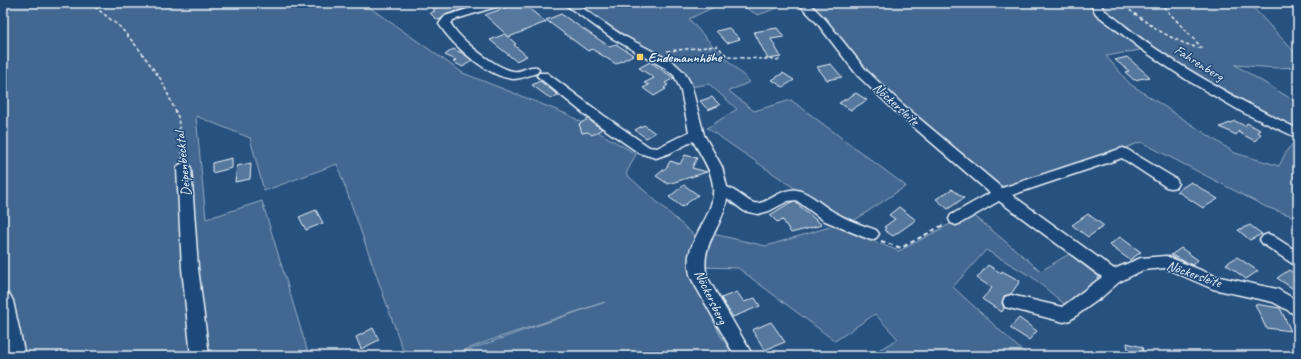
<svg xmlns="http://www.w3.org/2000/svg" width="1301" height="359" viewBox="0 0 1301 359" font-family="Caveat,sans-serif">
	<rect width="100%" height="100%" fill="#27517f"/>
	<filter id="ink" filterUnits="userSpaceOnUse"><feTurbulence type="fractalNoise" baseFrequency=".025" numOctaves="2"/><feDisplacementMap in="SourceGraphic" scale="8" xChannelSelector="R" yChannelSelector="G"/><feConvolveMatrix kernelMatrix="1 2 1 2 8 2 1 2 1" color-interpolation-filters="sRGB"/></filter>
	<g filter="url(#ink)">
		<path fill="#436891" stroke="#96acc4" d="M3,3H363L463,73L569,115L636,154L626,174L695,236L693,273L720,335L734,356H451L605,302L488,341L449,356H405L337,164L264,191L250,138L196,116L206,219L262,201L309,356H213L211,349L212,356H15L3,294Z
			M581,3H722L689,19L714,47L750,82L729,91L754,111L791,100L906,186L852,222L800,192L707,128L737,109L709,84L690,87L682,69L654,53L576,5Z
			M737,3H790L758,15Z
			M800,3H1094L1146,49L1106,56L1130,84L1235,153L1279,166L1287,150L1298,138V218L1266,207L1141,142L1005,195L846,60Z
			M1096,3H1249L1298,56V67L1275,68L1235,65L1298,103V133L1148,48Z
			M971,213L1041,271L1069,254L1104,281L1069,308L1032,277L986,250L953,287L1018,347L1029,356H868L898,339L875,314L835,341L738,268L702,267L704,252L713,234L766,246L833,226L899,251Z"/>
		<path fill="#57789d" stroke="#e8f1f8" d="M450,3H479V4L445,15L441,19L437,20L430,13L435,11L433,9Z
			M518,3H522L546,22L509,37L485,15Z
			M561,14L610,47L616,44L633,55L616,64L592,49L588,51L546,20Z
			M729,28L740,39L727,43L716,31Z
			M777,28L784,37L771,39L781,57L768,59L754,32Z
			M505,34L516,44L514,45L527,56L516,61L490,40Z
			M453,49L462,53L472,60L463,67L453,62L456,60L445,55Z
			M1127,57L1150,77L1134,80L1125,72L1129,71L1115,60Z
			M650,62L674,78L665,83L668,85L664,88L666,89L654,96L643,88L649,85L644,83L654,78L639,68Z
			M831,64L842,77L827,80L817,67Z
			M783,73L794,80L783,87L772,80Z
			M540,81L558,95L551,99L532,85Z
			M856,93L867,100L851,110L839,103Z
			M712,97L720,105L708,110L700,101Z
			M588,119L592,122L602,129L592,135L588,132L582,133L579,124Z
			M1235,121L1245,126L1247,123L1260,130L1257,132L1261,134L1255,141L1238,132L1240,130L1236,135L1220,127Z
			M644,125L655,133L646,138L635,130Z
			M685,155L697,158L692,168L707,172L668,184L656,176L667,167L670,161L680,164Z
			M232,158V168L212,173V163Z
			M251,163L250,179L235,182L237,166Z
			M1191,182L1202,189L1218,199L1203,208L1177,191Z
			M684,185L698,195L682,207L669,197Z
			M952,189L964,198L948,209L936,199Z
			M791,202H795L822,225L791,233L783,220L777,222L770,215Z
			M899,207L916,220L893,236L884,230L886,228L884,227L895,219L889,215Z
			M316,210L323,223L306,230L299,217Z
			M1088,214L1104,226L1088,237L1072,225Z
			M1250,225L1262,234L1250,240L1238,230Z
			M1120,237L1141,252L1130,260L1109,245Z
			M1181,248L1198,260L1192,265L1171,255Z
			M1237,257L1258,271L1246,279L1226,264Z
			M988,265L1001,273L1002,271L1020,281L1011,294L1004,296L1002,303L1004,308L1002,312L982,299L992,288L977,278Z
			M1289,270L1298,276V292L1277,278Z
			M737,292L744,302L755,298L760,306L733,317L721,298Z
			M1255,304L1280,308L1291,331L1266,328Z
			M1019,318L1037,331L1029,340L1010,328Z
			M771,322L785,342L765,350L752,330Z
			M373,328L379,340L361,349L356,337Z
			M1127,343L1142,347L1144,356H1129Z"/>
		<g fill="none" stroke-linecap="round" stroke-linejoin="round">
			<defs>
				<path id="minor" d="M487,3H503L502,5L453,20L451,24C459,39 495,68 513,71C521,73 528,65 537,67L539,70L537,73C530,75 521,79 513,79C488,77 452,45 439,24L445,16Z
					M563,3H575L620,34L673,62L684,72L691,84L704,135L722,167L727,187C737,191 747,201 754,203C766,206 781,187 797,190C811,193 821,205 834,212C847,220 862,225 876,230L879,234L876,238L871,240L866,238L823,220L796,200L788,201L769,211L758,214L744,211L727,198C723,229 699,243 707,277L753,356H735L691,278C689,271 688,264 689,256C694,229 719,210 712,180C709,166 700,154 693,141L670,153L656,158L639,153L593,121L537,76L539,73H547L603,115L649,147L657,148L689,132L681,91L674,75L665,68L612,38Z
					M798,3H809L825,19L866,70L902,104L1002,188L1123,148L1128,150L1176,179L1178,183L1176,187L1171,188L1166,187L1122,158L1012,195L1114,269L1141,258L1166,256L1215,276L1277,289L1298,301V316L1273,302L1213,289L1165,268L1143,270L1119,282L1102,297L1070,320L1064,322L1005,307L1003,302L1005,297L1011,295L1062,307L1102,277L999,201L961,223L956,225L951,223L949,219L951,215L990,193L894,110L858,76L817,23Z
					M1090,3H1100L1104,10C1121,22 1136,36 1153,47C1199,78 1248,105 1298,129V138L1244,113L1187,80L1144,51L1096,14Z
					M184,163L189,165L191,168L198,268L209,356H191L182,268L177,168L179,165Z
					M1268,234L1273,236L1298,252V266L1293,264L1263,244L1260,240L1263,236Z"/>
				<path id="major" d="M3,292L10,295L13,301L25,356H3Z"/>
			</defs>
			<use href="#minor" stroke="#e8f1f8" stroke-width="3"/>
			<use href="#major" stroke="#e8f1f8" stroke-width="3"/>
			<path stroke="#e8f1f8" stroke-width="1.5" stroke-dasharray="3.5 2.5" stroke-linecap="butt" d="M90,3L120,27L139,49L162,81L178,117L183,158
				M1120,3C1146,22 1171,42 1203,49L1160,3
				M667,51L717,46L728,57L781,60"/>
			<path stroke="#e8f1f8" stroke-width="2" stroke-dasharray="4.5 3.5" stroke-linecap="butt" d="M183,157V159
				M881,241L901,248L945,224"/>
			<use href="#minor" fill="#1f4a7a" fill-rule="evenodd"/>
			<use href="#major" fill="#1f4a7a" fill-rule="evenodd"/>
		</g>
	</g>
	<rect fill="#ffd166" stroke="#1f4a7a" stroke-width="1.5" x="636" y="53" width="8" height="8" rx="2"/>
	<g text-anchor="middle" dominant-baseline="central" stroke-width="3" stroke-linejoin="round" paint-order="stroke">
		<g font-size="14" font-weight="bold" fill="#e8f1f8" stroke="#1f4a7a" text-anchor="start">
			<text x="648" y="57">Endemannhöhe</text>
		</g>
		<g font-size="14" fill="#e8f1f8" stroke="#1f4a7a">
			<text transform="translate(1199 63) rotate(32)">Fahrenberg</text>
			<text transform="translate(896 104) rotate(42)">Nöckersleite</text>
			<text transform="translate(183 164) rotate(-96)">Deipenbecktal</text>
			<text transform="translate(1194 274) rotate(19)">Nöckersleite</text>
			<text transform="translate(711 297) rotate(64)">Nöckersberg</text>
		</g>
	</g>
	<rect width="1301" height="359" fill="none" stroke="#1f4a7a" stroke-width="16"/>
	<rect x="8" y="8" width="1285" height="343" fill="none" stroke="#e8f1f8" stroke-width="1.5" filter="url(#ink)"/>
</svg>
